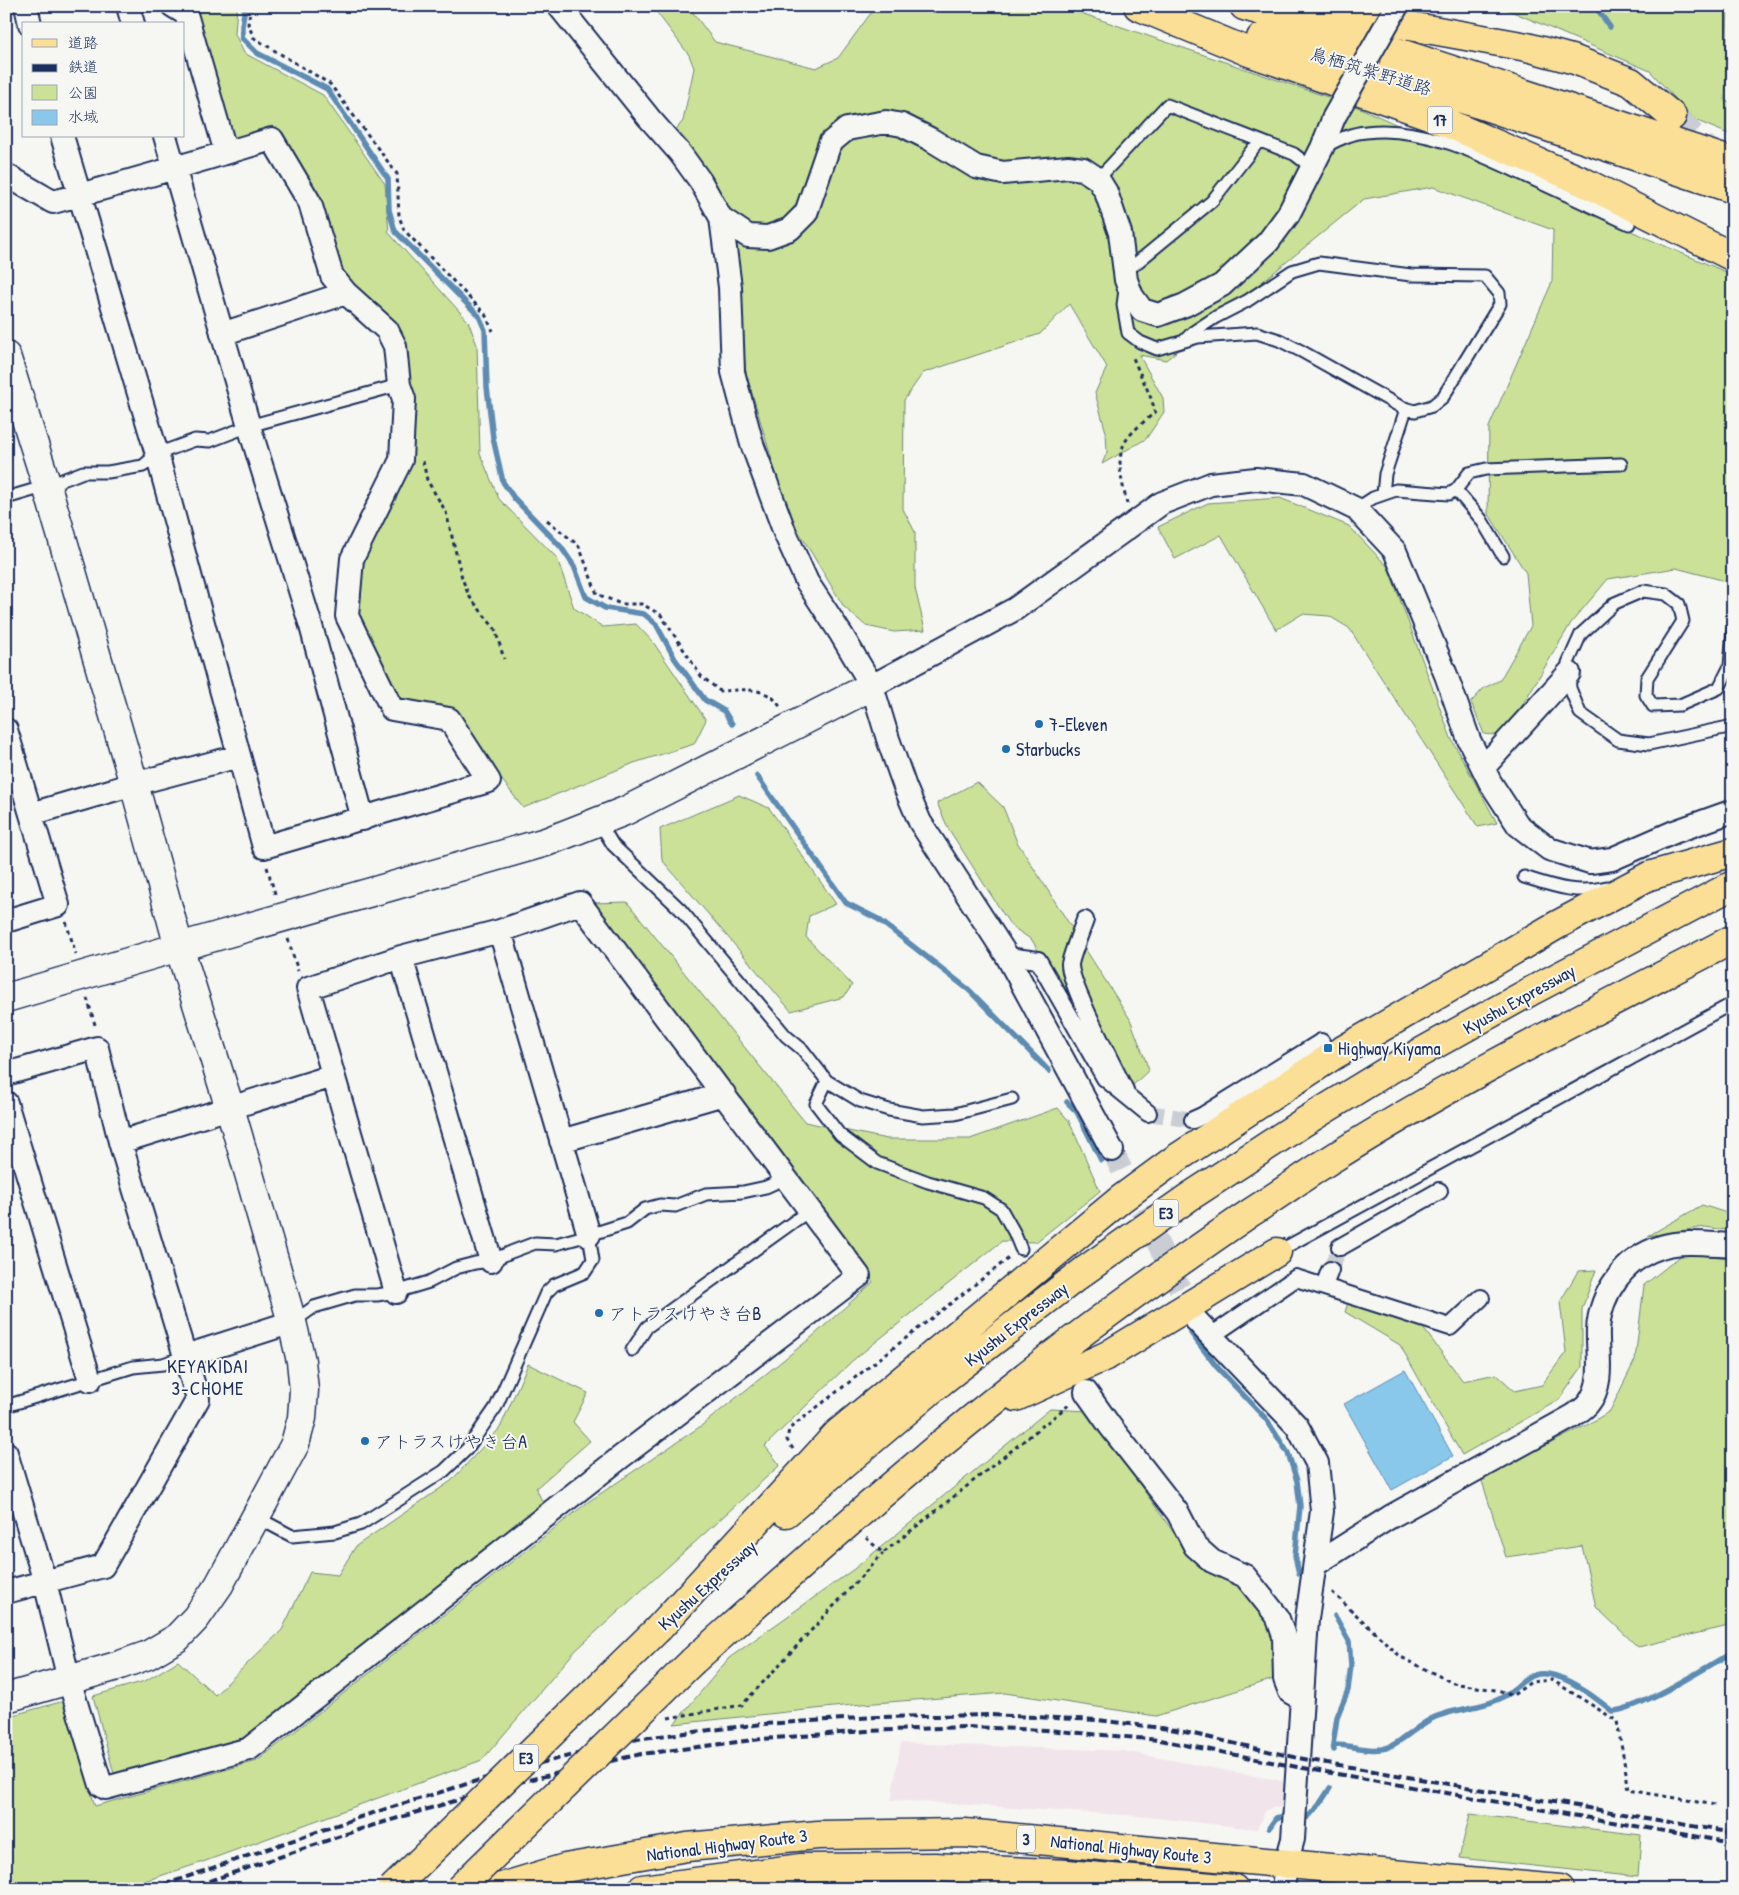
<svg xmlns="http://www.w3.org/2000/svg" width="1739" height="1895" viewBox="0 0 1739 1895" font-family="'Patrick Hand','Klee One',sans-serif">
	<rect width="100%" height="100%" fill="#f6f6f2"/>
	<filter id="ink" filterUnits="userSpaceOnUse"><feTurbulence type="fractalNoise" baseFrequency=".02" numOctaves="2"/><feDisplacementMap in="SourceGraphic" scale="10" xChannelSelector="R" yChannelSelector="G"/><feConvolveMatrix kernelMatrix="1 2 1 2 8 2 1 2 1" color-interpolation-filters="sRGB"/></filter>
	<g filter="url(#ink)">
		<path fill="#f2e4eb" d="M901,1743L1123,1751L1287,1782L1284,1808L1272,1807L1265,1811L1257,1829L1138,1816L891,1800Z"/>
		<path fill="#cae197" stroke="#72887a" d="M183,6H237L235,34L244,53L323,95L385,184L389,233L468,321L477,345L480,454L499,499L557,558L574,608L603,627L636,624L653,642L706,720L694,744L634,763L523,808L449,709L396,701L355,610L358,561L405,462L397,335L335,275L274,132L227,146Z
			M652,6H688L715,42L816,68L838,58L876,6H1060L1360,108L1651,240L1733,275V583L1676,568L1608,579L1571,623L1504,736L1484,734L1471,702L1484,688L1500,680L1531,626L1526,573L1488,513L1489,427L1552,282L1553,230L1433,187L1364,199L1166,360L1139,355L1163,398L1164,412L1146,439L1102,464L1107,452L1106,432L1095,393L1107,367L1069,304L1040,334L923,373L904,400L903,509L915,532V588L925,630L894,632L866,626L844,607L788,514L746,373L729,214L673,133L683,121L694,68L689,55Z
			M1499,6H1728L1725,101L1733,102V136L1695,120L1650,71Z
			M1280,498L1349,526L1388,567L1451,738L1497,823L1478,827L1349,628L1329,616L1302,614L1276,630L1221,535L1175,559L1158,527L1208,503Z
			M977,782L1003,807L1017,842L1130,1019L1149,1070L1131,1087L1096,1052L1032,940L1011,926L948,828L937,803Z
			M739,795L769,808L836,904L809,916L806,937L852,985L844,997L791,1011L662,860L660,829Z
			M627,902L805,1122L887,1139H970L1058,1108L1069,1121L1100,1191L1036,1242L1002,1241L852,1361L765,1446L780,1465L575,1651L482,1760L200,1863L120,1889H6V1717L64,1701L95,1806L257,1761L588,1502L701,1426L812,1337L873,1282L861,1263L593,903Z
			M1702,1205L1733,1215V1231L1705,1227L1648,1236Z
			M1683,1254L1733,1258V1625L1638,1647L1596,1607L1582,1546L1506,1557L1481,1478L1589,1424L1610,1411L1635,1360L1644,1285Z
			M1596,1270L1582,1309V1367L1559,1400L1462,1455L1400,1345L1345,1312L1352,1290L1420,1324L1463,1381L1496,1374L1515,1391L1542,1385L1566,1352L1560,1302L1578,1271Z
			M528,1364L588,1393L573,1422L590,1441L536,1488L543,1503L243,1738L114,1774L93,1696L145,1681L178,1661L215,1695L282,1630L310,1572L338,1575L356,1546L451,1481L500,1428Z
			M1050,1409L1088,1411L1193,1560L1241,1582L1274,1623L1277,1678L1156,1716L1005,1693L862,1704L674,1724L729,1658L854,1569Z
			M1470,1814L1641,1835L1638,1877L1459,1858Z"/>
		<path fill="#89c8ea" stroke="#5d8bb2" d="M1405,1370L1453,1456L1392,1490L1344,1404Z"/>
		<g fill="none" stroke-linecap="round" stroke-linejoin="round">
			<path stroke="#5d8bb2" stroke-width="5.5" d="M245,6L242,26V38L257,53L327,89L388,179L389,210L395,231L479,316L485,330L487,387L493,438L503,482L514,498L561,547L574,566L586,597L605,608L644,614L656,624L675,659L705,700L724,711L732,724
				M1595,6L1610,27
				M757,776L846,903L878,919L969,990L1049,1071
				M1067,1102L1077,1112L1101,1160
				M1191,1333L1216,1366L1266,1419L1288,1453L1297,1481L1300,1506L1295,1556L1299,1573
				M1333,1745C1351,1744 1372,1754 1389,1747C1404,1740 1416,1727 1431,1719C1449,1709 1477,1709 1497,1700C1509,1695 1517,1685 1528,1678C1552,1662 1593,1696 1612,1711C1638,1711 1707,1666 1733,1652
				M1334,1750L1333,1745L1337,1717L1348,1690L1351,1665L1349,1641L1335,1616
				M1308,1817L1319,1805L1330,1788
				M1269,1828L1276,1818L1284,1816"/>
			<path stroke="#caced4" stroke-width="16" stroke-dasharray="16 8" stroke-linecap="butt" d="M1148,1113L1193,1120
				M1330,1270L1340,1247"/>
			<path stroke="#caced4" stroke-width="22" stroke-dasharray="22 11" stroke-linecap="butt" d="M1112,1150L1195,1319"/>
			<path stroke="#caced4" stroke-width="28" stroke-dasharray="28 14" stroke-linecap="butt" d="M1672,116L1715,159"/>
			<defs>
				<path id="service" d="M1324,147C1338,140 1351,133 1366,132C1423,125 1483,156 1532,179C1565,194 1597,209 1629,224
					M1098,179L1167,105L1294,154L1311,167
					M1125,268L1134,265L1212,201L1259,141
					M1125,290L1123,305L1128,333L1140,342L1157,349L1198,337L1257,333L1279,340L1301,351L1401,407L1415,411L1432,406L1443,397L1500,304L1499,293L1485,276L1411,275L1319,263L1292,271L1247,301L1216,317L1193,332L1184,341
					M1456,490L1481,519L1503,556
					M1383,494L1385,474L1406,409
					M6,498L47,486L83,472H108L143,466L157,454L195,440L210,441L249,426L399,385
					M1356,509L1373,498L1396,490L1449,494L1456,490L1469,473L1486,469L1621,464
					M1733,630L1730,666L1719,688L1680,705L1653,706L1646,695L1647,678L1683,621L1679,604L1666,594L1643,591L1615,603L1581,634L1568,663L1570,688L1580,713L1618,740L1649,744L1733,726
					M599,822L613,845L681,910L786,1036L803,1050L827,1081L860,1101L889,1110L923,1116L955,1114L1012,1099
					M1524,877C1553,886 1576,895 1607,887
					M827,1081L816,1104L840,1135L877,1163L928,1182L984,1198L1001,1209L1014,1232L1021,1249
					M1277,1252L1733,1003
					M293,1322L314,1307L355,1295H377L396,1292L429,1282L456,1268L475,1263L491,1261L511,1252L535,1243L556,1244L589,1235L627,1223L645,1209L660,1205L675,1206L706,1194L743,1192L766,1187L786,1178
					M632,1350L647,1327L810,1210
					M6,1406L133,1367L163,1364L186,1356
					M256,1517L292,1536L335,1532L361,1524L444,1471L467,1449L496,1407L546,1293L554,1285L585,1272L593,1260L589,1235"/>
				<path id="pedestrian" d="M1085,920C1081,932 1072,953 1070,964C1069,983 1114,1068 1125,1090
					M1007,956L1038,960L1105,1078L1148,1113
					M1193,1120L1202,1116L1321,1042
					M1340,1247L1439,1191
					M1324,1286L1330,1270
					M1211,1336L1296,1278L1450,1327L1481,1298"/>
				<path id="minor" d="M26,6L30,24
					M128,6L133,24
					M173,6L186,14L226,153
					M559,6L649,118L680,153L701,182L721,218L730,287L733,372L752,444L785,533L807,582L841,634L872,686L888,739L905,787L920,822L1007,956L1112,1150
					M165,136L249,426L311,626L363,819
					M6,175L53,202C126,183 199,161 272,139L310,203L332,276L346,293L387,330L395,346L399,385L404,399L401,460L352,559L347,616L392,709L449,719L489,781L264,847L157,454L62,136
					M721,218L748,236L768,237L790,229L806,213L830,143L847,129L886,122L902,125L930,139L976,167L1003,173L1068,167L1083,169L1098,179L1106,192L1120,233L1126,280L1132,296L1142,310L1158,315L1185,305L1222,285L1268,242L1288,215L1322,148L1334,117
					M222,334L346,293
					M872,686L1015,609L1162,503L1211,484L1256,479L1304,484L1356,509L1395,551L1446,675L1469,740L1490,782L1518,825L1549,849L1590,862L1612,859L1674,832L1733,811
					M6,730L58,905L6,921
					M1483,768L1569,673
					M31,814L134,784L239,756
					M500,931L589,1235
					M401,957L491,1261
					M6,1074L97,1048L120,1142L198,1399L103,1566L6,1592
					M6,1103L90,1380
					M561,1141L724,1094
					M120,1142L333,1076
					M1195,1319L1297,1426L1317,1463L1322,1511L1307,1619L1293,1839L1286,1864L1283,1889
					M186,1356L292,1322
					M1086,1392L1110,1426L1178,1513L1195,1546L1212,1561L1245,1576L1277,1616L1284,1636L1285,1679L1290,1692L1302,1699
					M6,1453L45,1582L69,1680L101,1785L106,1788L249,1749L621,1457L859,1276L580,903L500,931L401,957L308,988L396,1292
					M1316,1564L1390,1517L1573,1416C1578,1412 1584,1409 1588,1404C1605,1383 1597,1355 1598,1330C1600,1293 1625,1258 1661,1247C1682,1240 1710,1244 1733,1245"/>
				<path id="tertiary" d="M6,356L47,486L134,784L179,947L230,1108L292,1322L301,1361L304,1390L302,1418L295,1444L219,1585L196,1618L177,1638L148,1655L117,1666L6,1698
					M6,998L179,947L546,842L625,811L872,686"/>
				<path id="primary" d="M1138,6L1249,52L1426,114L1582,181L1733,257
					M1244,6L1342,34L1733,162
					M1322,6L1410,26L1527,47L1575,60L1631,82L1672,116
					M1261,38L1479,104L1733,189"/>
				<path id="trunk" d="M495,1889L565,1868L687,1847L818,1835L965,1833L1424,1877L1560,1889
					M642,1889L801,1868L935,1867L1067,1874L1234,1889"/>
				<path id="motorway" d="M1016,1397L1108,1355L1277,1252
					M786,1513L943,1380L1084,1271L1189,1197L1304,1122L1389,1070L1533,990L1733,885
					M659,1628L838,1433L1121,1199L1174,1160L1331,1057L1557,925L1649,876L1733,852
					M693,1661C785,1579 877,1496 973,1418C1062,1345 1155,1278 1250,1213C1277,1196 1303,1177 1330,1160C1459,1078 1597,1010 1733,939"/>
			</defs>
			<use href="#service" stroke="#1b2f5e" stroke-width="15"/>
			<use href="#pedestrian" stroke="#1b2f5e" stroke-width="20"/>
			<use href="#minor" stroke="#1b2f5e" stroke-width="26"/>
			<use href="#tertiary" stroke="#1b2f5e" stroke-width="31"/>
			<use href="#primary" stroke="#1b2f5e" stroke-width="31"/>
			<use href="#trunk" stroke="#1b2f5e" stroke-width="31"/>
			<use href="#motorway" stroke="#1b2f5e" stroke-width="31"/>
			<path stroke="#1b2f5e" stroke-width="3" stroke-dasharray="4 4" stroke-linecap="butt" d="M251,6L248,24L254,38L330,84L397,174L399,216L404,230L485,314L493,331
				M423,461L427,480L446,512L462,578L469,596L495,629L504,659
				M1127,504C1122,480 1112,453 1132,433C1139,425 1148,419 1155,412C1151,393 1139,374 1132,355
				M547,520L579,546L597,594L621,604H642L661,615L701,676L720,691C741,690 768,685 780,707
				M267,867L276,897
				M66,922L76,954
				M288,939L298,971
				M87,998L96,1028
				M793,1449L787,1440L789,1429L1009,1258
				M866,1538L883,1553L1070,1404
				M1332,1592L1401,1657L1453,1683L1501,1691L1512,1696L1531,1682L1552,1680L1617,1721L1629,1790L1715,1805
				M668,1718L742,1705L883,1553"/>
			<use href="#service" stroke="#f6f6f2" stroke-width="11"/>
			<use href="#pedestrian" stroke="#f6f6f2" stroke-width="16"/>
			<use href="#minor" stroke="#f6f6f2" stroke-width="22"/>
			<use href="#tertiary" stroke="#f6f6f2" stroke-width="28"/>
			<use href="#primary" stroke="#fbdf96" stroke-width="28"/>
			<use href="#trunk" stroke="#fbdf96" stroke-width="28"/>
			<use href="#motorway" stroke="#fbdf96" stroke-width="28"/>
			<path stroke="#1b2f5e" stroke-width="4" stroke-dasharray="8 4" stroke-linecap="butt" d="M152,1889L360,1817L512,1770L642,1738L763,1724L878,1717L990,1715L1098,1720L1176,1730L1298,1758L1733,1833
				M186,1889L361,1829L511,1784L641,1754L762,1739L866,1731L966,1727L1046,1730L1160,1740L1297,1767L1733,1843"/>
			<defs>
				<path id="minor-bridge" d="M1334,117L1397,6"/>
				<path id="motorway-bridge" d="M392,1889L659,1628
					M459,1889L693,1661"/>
			</defs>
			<use href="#minor-bridge" stroke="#1b2f5e" stroke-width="26" stroke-linecap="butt"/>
			<use href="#motorway-bridge" stroke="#1b2f5e" stroke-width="31" stroke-linecap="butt"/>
			<use href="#minor-bridge" stroke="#f6f6f2" stroke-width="22"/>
			<use href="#motorway-bridge" stroke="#fbdf96" stroke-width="28"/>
		</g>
	</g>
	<g fill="#1f6fb2" stroke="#f6f6f2" stroke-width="2">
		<circle cx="1039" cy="724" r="5"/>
		<circle cx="1006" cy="749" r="5"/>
		<rect x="1323" y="1043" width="10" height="10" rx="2.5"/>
		<circle cx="599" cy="1313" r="5"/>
		<circle cx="365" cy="1441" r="5"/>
	</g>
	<g text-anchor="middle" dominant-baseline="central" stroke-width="4" stroke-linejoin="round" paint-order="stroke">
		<g fill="#f6f6f2" stroke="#5d6b8a" stroke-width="1">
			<rect x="1427.5" y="106.5" width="25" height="27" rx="4"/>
			<rect x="1153.5" y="1199.5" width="25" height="27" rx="4"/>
			<rect x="513.5" y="1744.5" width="25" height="27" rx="4"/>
			<rect x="1017" y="1825.5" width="18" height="27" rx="4"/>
		</g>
		<g font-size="16" font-weight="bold" fill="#1b2f5e">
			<text x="1440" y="120">17</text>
			<text x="1166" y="1213">E3</text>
			<text x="526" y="1758">E3</text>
			<text x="1026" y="1839">3</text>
		</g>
		<g font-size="18" fill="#1b2f5e" stroke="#f6f6f2">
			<text transform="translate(1371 71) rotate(17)">鳥栖筑紫野道路</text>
			<text transform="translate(1519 999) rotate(-29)">Kyushu Expressway</text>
			<text transform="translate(1016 1324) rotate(-38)">Kyushu Expressway</text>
			<text transform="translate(707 1585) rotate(-42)">Kyushu Expressway</text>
			<text transform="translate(727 1845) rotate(-7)">National Highway Route 3</text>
			<text transform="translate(1131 1849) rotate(6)">National Highway Route 3</text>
		</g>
		<g font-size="18" fill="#1b2f5e" stroke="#f6f6f2" text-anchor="start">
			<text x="1049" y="724">7-Eleven</text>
			<text x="1016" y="749">Starbucks</text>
			<text x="1338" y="1048">Highway Kiyama</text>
			<text x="609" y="1313">アトラスけやき台B</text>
			<text x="375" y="1441">アトラスけやき台A</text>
		</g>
		<g font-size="19" letter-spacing="1" fill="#1b2f5e" stroke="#f6f6f2">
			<text x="208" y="1366">KEYAKIDAI<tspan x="208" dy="22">3-CHOME</tspan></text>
		</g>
	</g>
	<rect width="1739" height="1895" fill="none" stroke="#f6f6f2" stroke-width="25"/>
	<rect x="12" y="12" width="1714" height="1870" fill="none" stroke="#1b2f5e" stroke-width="2" filter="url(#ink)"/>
	<rect x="22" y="22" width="162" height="115" fill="#f6f6f2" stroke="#9ea6b7"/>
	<rect x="32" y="39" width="25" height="8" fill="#fbdf96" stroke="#9ea6b7"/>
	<text x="68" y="48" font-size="15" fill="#1b2f5e">道路</text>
	<rect x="32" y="64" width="25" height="8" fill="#1b2f5e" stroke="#9ea6b7"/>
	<text x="68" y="72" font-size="15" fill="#1b2f5e">鉄道</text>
	<rect x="32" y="85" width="25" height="15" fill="#cae197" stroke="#9ea6b7"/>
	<text x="68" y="98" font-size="15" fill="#1b2f5e">公園</text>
	<rect x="32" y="110" width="25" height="15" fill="#89c8ea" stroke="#9ea6b7"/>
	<text x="68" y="122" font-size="15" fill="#1b2f5e">水域</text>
</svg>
